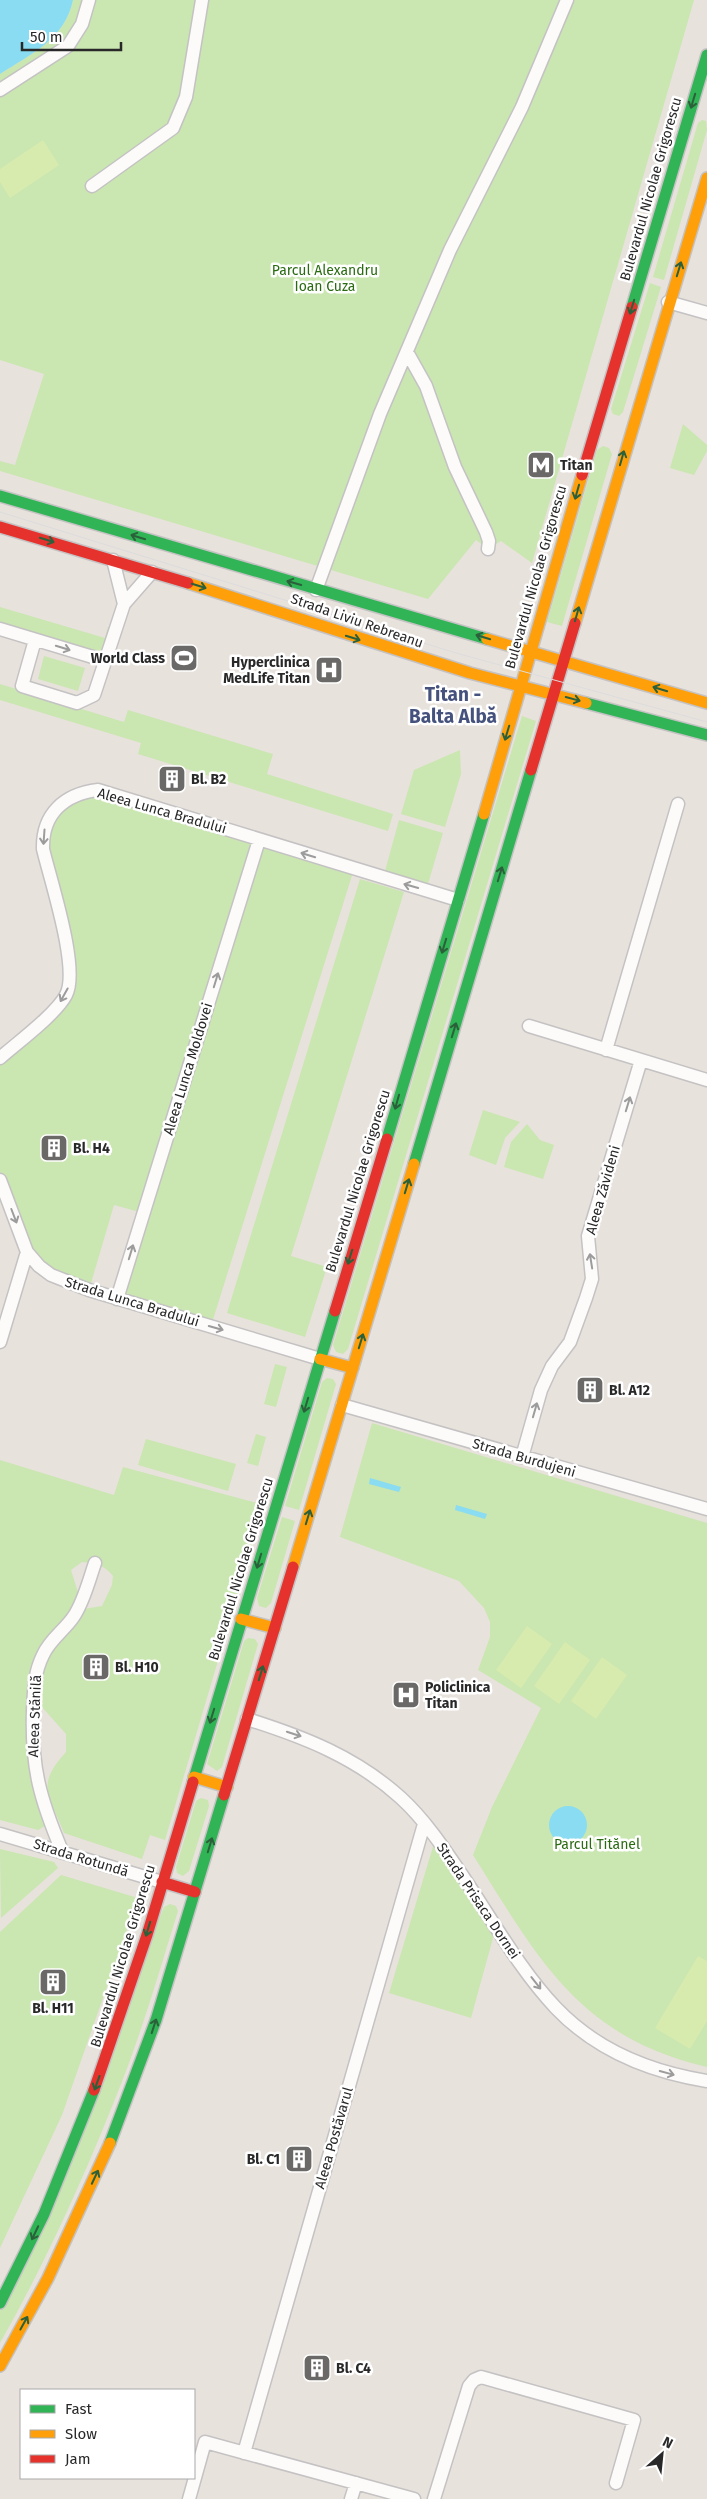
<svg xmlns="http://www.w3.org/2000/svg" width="707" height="2499" viewBox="0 0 707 2499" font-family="'Fira Sans',sans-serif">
	<rect width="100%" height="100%" fill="#e8e2dc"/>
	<path fill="#cae6b1" d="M73,0H694L532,563L501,541L488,549L476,540L428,599L0,471V461L15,465L44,374L0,360V74C31,54 65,39 73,0Z
		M702,120L706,121L707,130L664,280L653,277L698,123Z
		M650,283L661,287L623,412L619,416L613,414L611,409Z
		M683,424L707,445V451L694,475L670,468Z
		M603,446L609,448L612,454L562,626L547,622L597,450Z
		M0,607L105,638L108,627L112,629L104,657L0,626Z
		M44,656L85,668L78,691L38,679Z
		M0,684L124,722L128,710L273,754L267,774L393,814L388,831L138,754L141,743L0,700Z
		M522,716L536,721L348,1349L343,1354L336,1352L333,1345Z
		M460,750L461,774L445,827L401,814L414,770Z
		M83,792L354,869L211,1326L117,1299L143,1213L114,1205L89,1290L39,1266L0,1180V1058L22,1039L69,985L45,826Z
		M399,820L443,833L428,884L385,871Z
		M360,879L404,892L291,1256L327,1267L305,1337L227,1313Z
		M483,1110L520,1122L505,1138L496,1165L469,1155Z
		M527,1124L540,1140L554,1145L543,1179L504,1167L511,1142Z
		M275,1364L287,1367L276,1407L264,1404Z
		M327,1378L333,1379L336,1384L299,1510L285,1506L322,1382Z
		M372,1423L707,1523V2067C578,2037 538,1958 473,1855L492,1807L541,1708L478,1670L490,1637V1622L484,1608L459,1581L340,1537Z
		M256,1434L266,1437L258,1466L247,1463Z
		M146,1439L236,1464L228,1491L138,1465Z
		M0,1460L114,1495L123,1467L264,1505L165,1840L150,1835L142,1859L64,1833C49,1795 35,1786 66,1752V1734L41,1706C39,1659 56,1644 84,1609L102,1606L112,1585L113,1576C104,1565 96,1563 82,1562L71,1570L81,1602C71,1622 53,1634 43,1654C22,1696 32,1781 50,1823L38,1830L0,1820Z
		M282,1517L295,1521L271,1603L266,1608L259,1606L257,1598Z
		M248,1638L255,1639L258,1644L222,1767L217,1771L207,1764L244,1641Z
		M201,1798L208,1800L209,1806L189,1871L183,1876L177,1873L176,1867L196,1801Z
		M435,1840L496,1927L471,2018L389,1993Z
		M0,1849L54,1862L58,1868L1,1918Z
		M61,1875L138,1898L62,2115L0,2248V1932Z
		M170,1904L176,1906L178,1911C160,1969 143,2028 121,2084C86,2173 47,2260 0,2343V2311L164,1907Z"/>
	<path fill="#d8ebae" d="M43,140L59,165L10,198L0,182V169Z
		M527,1626L552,1644L521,1688L496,1670Z
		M565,1642L590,1660L559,1704L534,1686Z
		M602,1657L627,1675L596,1719L571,1701Z
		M698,1956L707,1961V2021L690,2049L655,2028Z"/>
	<path fill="#89dcf1" d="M0,0H73C65,39 31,54 0,74Z
		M370,1478L401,1487L399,1492L369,1484Z
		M456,1505L487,1514L485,1519L455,1510Z
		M549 1825a19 19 0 1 1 38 0a19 19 0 1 1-38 0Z"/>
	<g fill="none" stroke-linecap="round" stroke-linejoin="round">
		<defs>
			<path id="street" d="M0,90L68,46L82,24L89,0
				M92,186L173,128L186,97L202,0
				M668,302L707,313
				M407,352L426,386L455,467L486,532L489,541L488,549
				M113,560L124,604
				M316,590L380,414L450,250L522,107L567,0
				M0,629L106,661
				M35,640L22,686L77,703L94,695L124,604L152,572
				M529,1026L707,1080
				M606,1050L678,804
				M0,1058C17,1043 56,1014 66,995C80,969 50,879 43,849C42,814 64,794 98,790L458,900
				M0,1180L27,1252L39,1266L51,1275L89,1290L320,1359
				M117,1299L259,840
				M0,1342L27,1252
				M342,1405L707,1509
				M522,1457L541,1390L552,1366L570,1342L586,1298L592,1279L588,1236L641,1060
				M247,1719C304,1737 356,1757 401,1798C426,1821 445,1850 464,1878C493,1921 520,1970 556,2008C596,2050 651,2072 707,2081
				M0,1834L162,1882
				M62,1851C40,1799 31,1767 33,1710C34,1690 34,1673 43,1655C50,1639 65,1630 74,1616C84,1601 89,1580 95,1563
				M244,2453L424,1824
				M189,2499L205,2442L414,2499
				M351,2499L356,2483
				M434,2499L469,2386L474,2380L481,2377L634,2420L616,2483"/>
			<path id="fast" d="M632,307L707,55
				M0,496L487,639
				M586,703L707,735
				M387,1139L484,814
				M414,1164L531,770
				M193,1782L335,1311
				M110,2143L156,2020L224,1795
				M0,2303L44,2214L94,2090"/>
			<path id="slow" d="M188,583L470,673L586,703
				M575,623L707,178
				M487,639L707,703
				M484,814L582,475
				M320,1359L353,1368
				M293,1567L414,1164
				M241,1619L275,1628
				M194,1777L227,1787
				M0,2366L48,2278L110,2143"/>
			<path id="jam" d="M582,475L632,307
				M0,527L188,583
				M531,770L575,623
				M335,1311L387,1139
				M224,1795L293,1567
				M162,1882L195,1892
				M94,2090L147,1935L193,1782"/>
		</defs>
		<use href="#street" stroke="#c4c2c3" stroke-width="15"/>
		<use href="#fast" stroke="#c4c2c3" stroke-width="14"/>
		<use href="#slow" stroke="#c4c2c3" stroke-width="14"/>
		<use href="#jam" stroke="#c4c2c3" stroke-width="14"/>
		<use href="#street" stroke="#fcfbfa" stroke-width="12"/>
		<use href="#fast" stroke="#30b455" stroke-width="11"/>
		<use href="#slow" stroke="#ff9f0a" stroke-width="11"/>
		<use href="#jam" stroke="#e5322d" stroke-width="11"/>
		<path stroke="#dcdcde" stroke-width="1" d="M0,512L456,653L707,722"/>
	</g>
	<defs><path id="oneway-shaft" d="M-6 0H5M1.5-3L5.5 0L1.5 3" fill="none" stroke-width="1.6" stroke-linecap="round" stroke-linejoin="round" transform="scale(1.25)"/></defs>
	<g stroke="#2b603a">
		<use href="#oneway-shaft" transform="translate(693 101) rotate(107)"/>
		<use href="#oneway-shaft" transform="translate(679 269) rotate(-73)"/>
		<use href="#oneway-shaft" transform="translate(632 307) rotate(107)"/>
		<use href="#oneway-shaft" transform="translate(622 458) rotate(-74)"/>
		<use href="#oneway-shaft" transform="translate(577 492) rotate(106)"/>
		<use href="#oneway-shaft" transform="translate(138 537) rotate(-163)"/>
		<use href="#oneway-shaft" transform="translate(47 540) rotate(17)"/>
		<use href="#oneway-shaft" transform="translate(294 583) rotate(-164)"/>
		<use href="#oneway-shaft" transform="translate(199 586) rotate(17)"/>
		<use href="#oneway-shaft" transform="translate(577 614) rotate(-74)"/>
		<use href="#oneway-shaft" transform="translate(483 637) rotate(-163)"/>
		<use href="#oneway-shaft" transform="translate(353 638) rotate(17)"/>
		<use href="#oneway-shaft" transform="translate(660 689) rotate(-163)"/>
		<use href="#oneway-shaft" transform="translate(573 699) rotate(15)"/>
		<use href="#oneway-shaft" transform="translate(507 733) rotate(107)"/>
		<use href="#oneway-shaft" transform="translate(500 874) rotate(-73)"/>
		<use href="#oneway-shaft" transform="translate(444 946) rotate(107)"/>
		<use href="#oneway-shaft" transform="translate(454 1030) rotate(-73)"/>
		<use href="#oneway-shaft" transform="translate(397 1102) rotate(106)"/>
		<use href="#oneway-shaft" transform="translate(407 1186) rotate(-73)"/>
		<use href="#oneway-shaft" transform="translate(350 1257) rotate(107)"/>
		<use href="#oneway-shaft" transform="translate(361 1341) rotate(-73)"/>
		<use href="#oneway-shaft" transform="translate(306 1405) rotate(107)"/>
		<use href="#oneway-shaft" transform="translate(308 1517) rotate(-73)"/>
		<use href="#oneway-shaft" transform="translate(259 1561) rotate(107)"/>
		<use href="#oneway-shaft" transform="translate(261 1673) rotate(-73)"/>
		<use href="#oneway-shaft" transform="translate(212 1716) rotate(107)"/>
		<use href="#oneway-shaft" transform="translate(210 1845) rotate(-73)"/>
		<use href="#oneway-shaft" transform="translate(148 1929) rotate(107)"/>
		<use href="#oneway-shaft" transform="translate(154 2026) rotate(-72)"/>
		<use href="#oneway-shaft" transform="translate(97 2083) rotate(110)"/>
		<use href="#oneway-shaft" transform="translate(95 2177) rotate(-65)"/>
		<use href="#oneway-shaft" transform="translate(35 2233) rotate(115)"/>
		<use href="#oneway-shaft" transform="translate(24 2323) rotate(-61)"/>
	</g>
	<g stroke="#9d9c9c">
		<use href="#oneway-shaft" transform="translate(63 648) rotate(17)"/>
		<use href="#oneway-shaft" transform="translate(44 837) rotate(94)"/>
		<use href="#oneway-shaft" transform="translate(308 855) rotate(-163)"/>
		<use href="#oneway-shaft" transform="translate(411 886) rotate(-164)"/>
		<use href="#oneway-shaft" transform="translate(216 980) rotate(-73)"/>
		<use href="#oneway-shaft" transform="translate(64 995) rotate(119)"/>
		<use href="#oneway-shaft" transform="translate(628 1104) rotate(-73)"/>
		<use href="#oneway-shaft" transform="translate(14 1216) rotate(69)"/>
		<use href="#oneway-shaft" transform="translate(131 1252) rotate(-73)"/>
		<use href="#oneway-shaft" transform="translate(591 1261) rotate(-99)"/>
		<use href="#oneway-shaft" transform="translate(216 1328) rotate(16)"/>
		<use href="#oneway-shaft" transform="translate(535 1410) rotate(-74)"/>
		<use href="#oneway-shaft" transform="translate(294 1734) rotate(18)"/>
		<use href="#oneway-shaft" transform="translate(536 1983) rotate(52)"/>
		<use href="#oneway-shaft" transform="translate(667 2073) rotate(15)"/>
	</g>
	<defs>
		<symbol id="metro-square" viewBox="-11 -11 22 22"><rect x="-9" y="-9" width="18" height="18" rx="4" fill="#6b6967" stroke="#fff"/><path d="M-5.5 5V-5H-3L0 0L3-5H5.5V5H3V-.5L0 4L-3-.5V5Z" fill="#fff"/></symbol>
		<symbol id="stadium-square" viewBox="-11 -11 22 22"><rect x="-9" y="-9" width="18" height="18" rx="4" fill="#6b6967" stroke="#fff"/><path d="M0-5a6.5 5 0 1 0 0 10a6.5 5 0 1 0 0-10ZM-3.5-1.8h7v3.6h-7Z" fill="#fff"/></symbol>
		<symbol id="hospital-square" viewBox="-11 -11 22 22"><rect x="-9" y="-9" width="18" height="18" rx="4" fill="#6b6967" stroke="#fff"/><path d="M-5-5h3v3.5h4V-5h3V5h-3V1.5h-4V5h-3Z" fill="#fff"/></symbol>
		<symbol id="building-square" viewBox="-11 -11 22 22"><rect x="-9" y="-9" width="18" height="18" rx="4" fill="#6b6967" stroke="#fff"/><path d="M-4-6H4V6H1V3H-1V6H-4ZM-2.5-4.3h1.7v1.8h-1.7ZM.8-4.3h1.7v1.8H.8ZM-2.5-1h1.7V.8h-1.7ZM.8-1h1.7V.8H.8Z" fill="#fff"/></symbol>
	</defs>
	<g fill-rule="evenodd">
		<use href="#metro-square" x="525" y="449" width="32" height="32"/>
		<use href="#stadium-square" x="168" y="642" width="32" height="32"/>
		<use href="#hospital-square" x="313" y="654" width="32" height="32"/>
		<use href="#building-square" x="156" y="763" width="32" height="32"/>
		<use href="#building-square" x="38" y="1132" width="32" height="32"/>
		<use href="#building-square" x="574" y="1374" width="32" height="32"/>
		<use href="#building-square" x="80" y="1651" width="32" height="32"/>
		<use href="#hospital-square" x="390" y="1679" width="32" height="32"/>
		<use href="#building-square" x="37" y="1966" width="32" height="32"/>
		<use href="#building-square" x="283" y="2143" width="32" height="32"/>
		<use href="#building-square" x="301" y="2352" width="32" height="32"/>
	</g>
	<g text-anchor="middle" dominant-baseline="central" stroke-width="5" stroke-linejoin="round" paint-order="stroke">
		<g font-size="14" fill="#282828" stroke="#fff">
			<text transform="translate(651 189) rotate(-74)">Bulevardul Nicolae Grigorescu</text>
			<text transform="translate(536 577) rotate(-74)">Bulevardul Nicolae Grigorescu</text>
			<text transform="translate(357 621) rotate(19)">Strada Liviu Rebreanu</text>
			<text transform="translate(162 811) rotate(16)">Aleea Lunca Bradului</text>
			<text transform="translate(188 1069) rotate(-73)">Aleea Lunca Moldovei</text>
			<text transform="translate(358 1181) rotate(-73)">Bulevardul Nicolae Grigorescu</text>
			<text transform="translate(603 1190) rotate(-74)">Aleea Zăvideni</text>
			<text transform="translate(132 1302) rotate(17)">Strada Lunca Bradului</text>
			<text transform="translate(524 1458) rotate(16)">Strada Burdujeni</text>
			<text transform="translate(241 1569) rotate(-73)">Bulevardul Nicolae Grigorescu</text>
			<text transform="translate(35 1716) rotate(-88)">Aleea Stănilă</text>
			<text transform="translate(81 1858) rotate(17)">Strada Rotundă</text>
			<text transform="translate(478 1901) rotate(56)">Strada Prisaca Dornei</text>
			<text transform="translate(123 1956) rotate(-73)">Bulevardul Nicolae Grigorescu</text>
			<text transform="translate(334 2138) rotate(-74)">Aleea Postăvarul</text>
		</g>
		<g font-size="14" fill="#2a6b12" stroke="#fff">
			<text x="325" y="270">Parcul Alexandru<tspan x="325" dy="16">Ioan Cuza</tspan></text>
			<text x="597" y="1844">Parcul Titănel</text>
		</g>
		<g font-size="14" font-weight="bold" fill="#282828" stroke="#fff" text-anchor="start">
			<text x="560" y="465">Titan</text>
			<text x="165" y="658" text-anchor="end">World Class</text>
			<text x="310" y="662" text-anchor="end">Hyperclinica<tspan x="310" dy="16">MedLife Titan</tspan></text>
			<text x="191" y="779">Bl. B2</text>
			<text x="73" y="1148">Bl. H4</text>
			<text x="609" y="1390">Bl. A12</text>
			<text x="115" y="1667">Bl. H10</text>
			<text x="425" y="1687">Policlinica<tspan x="425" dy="16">Titan</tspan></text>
			<text x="53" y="2008" text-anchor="middle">Bl. H11</text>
			<text x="280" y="2159" text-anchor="end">Bl. C1</text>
			<text x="336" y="2368">Bl. C4</text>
		</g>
		<g font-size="19" font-weight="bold" fill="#45527d" stroke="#fff">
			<text x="453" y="694">Titan -<tspan x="453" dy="22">Balta Albă</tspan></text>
		</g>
	</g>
	<rect x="20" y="2389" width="175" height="90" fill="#ffffff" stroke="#a9a9a9"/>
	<rect x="30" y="2405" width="25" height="8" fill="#30b455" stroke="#a9a9a9"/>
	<text x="65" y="2414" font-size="15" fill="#282828">Fast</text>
	<rect x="30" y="2430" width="25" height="8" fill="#ff9f0a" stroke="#a9a9a9"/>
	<text x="65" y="2439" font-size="15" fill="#282828">Slow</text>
	<rect x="30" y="2455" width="25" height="8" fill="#e5322d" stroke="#a9a9a9"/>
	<text x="65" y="2464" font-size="15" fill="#282828">Jam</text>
	<g transform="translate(662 2454) rotate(27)" stroke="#ffffff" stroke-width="4" paint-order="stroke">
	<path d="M0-4L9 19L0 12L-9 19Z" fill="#282828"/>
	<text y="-8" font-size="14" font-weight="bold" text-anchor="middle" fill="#282828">N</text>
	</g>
	<path d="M22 42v8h99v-8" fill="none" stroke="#282828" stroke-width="2.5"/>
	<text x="30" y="42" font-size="15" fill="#282828" stroke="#ffffff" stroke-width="4" paint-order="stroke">50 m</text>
</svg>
